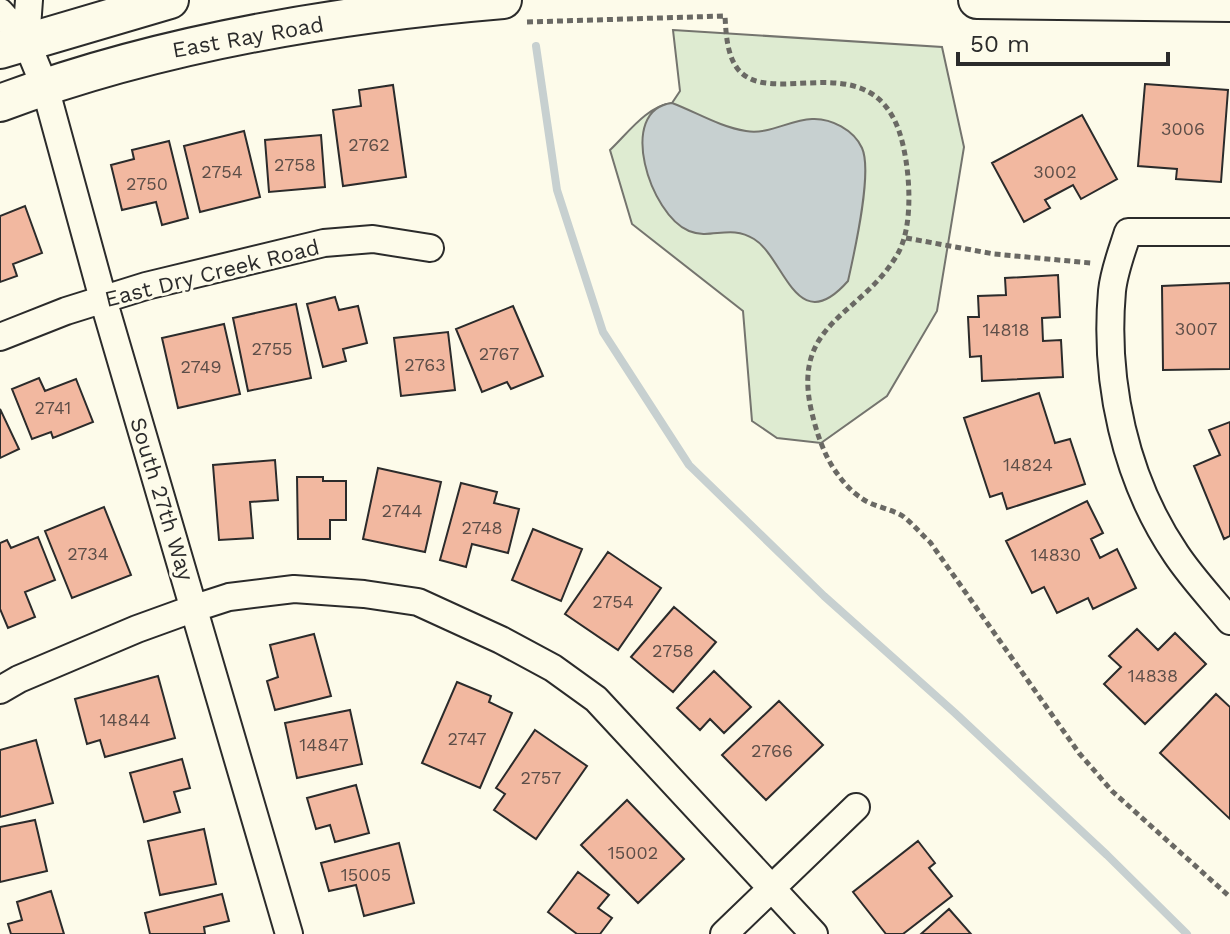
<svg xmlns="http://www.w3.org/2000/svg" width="1230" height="934" viewBox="0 0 1230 934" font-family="'Work Sans',sans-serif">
	<rect width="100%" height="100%" fill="#fdfbea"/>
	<path fill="#deebd1" stroke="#74746e" stroke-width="2" d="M673,30L942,47L964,147L937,311L887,396L821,443L777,438L752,421L743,311L632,224L610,150C628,133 647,106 672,103L680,91Z"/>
	<path fill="#c7d0d0" stroke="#74746e" stroke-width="2" d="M672,103C696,112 720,127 746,131C769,135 789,120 812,119C831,118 854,130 862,148C873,172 854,254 848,281C796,340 785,258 754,239C730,224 711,240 689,231C650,215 616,110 672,103Z"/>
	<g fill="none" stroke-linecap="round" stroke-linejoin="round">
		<path stroke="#c7d0d0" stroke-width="8" d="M536,46L557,190L603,332L689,465L824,596L955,713L1107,855L1187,934"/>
	</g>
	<path fill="#f2b8a0" stroke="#2b2b2b" stroke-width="2" d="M1145,84L1228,90L1221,182L1176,179L1177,169L1138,166Z
		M393,85L406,177L343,186L333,110L361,106L359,90Z
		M1082,115L1117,179L1081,199L1073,185L1045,200L1050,208L1024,222L992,163Z
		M244,131L260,197L200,212L184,146Z
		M321,135L325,187L269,192L265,140Z
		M169,141L188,218L162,225L156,202L122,210L111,165L134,159L132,150Z
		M25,206L42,253L13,264L17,276L0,282V216Z
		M1058,275L1060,317L1042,318L1043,341L1061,340L1063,377L982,381L981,356L970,357L968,317H979L978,296L1006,295L1005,278Z
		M1230,283V369L1163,370L1162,286Z
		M335,297L339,310L358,306L367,343L343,349L346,361L323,367L307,304Z
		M296,304L311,378L248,391L233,318Z
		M513,306L543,376L511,389L507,382L482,392L456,329Z
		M224,324L240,394L178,408L162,338Z
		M448,332L455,390L401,396L394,338Z
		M39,378L45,391L76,379L93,422L53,438L51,432L32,439L12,389Z
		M1039,393L1055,443L1070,439L1085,484L1007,509L1002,493L990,497L964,418Z
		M0,409L19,449L0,458Z
		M1230,422V536L1224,539L1194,466L1220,455L1209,430Z
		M275,460L278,500L250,502L253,538L219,540L213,465Z
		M378,468L441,482L425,552L363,539Z
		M297,477H323V481H346V520H330V539H298Z
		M461,483L497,492L494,503L519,509L508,553L472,544L466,567L440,560Z
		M1087,501L1103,533L1091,539L1100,558L1117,549L1136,588L1093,609L1088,598L1057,613L1044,587L1032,593L1006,541Z
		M104,507L131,575L72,598L45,531Z
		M533,529L582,549L561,601L512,580Z
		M38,537L55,580L25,592L35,617L8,628L0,609V543L7,540L11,548Z
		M608,552L661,588L618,650L565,614Z
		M674,607L716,642L673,692L631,657Z
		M1137,629L1158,650L1175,633L1206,664L1145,724L1104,684L1121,667L1109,656Z
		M314,634L331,696L275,710L267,681L278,677L270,645Z
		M714,671L751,707L724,733L710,719L700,730L677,708Z
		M158,676L175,738L105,757L100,740L87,744L75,699Z
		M457,682L491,696L489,702L512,713L480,788L422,763Z
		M1216,694L1230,707V819L1160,753Z
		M779,701L823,745L766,800L722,755Z
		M350,710L362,764L297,778L285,723Z
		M535,730L587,766L536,839L494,810L505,794L496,788Z
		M36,740L53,803L0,817V750Z
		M182,759L190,788L174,792L180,812L144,822L130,773Z
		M356,785L369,833L335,842L330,825L316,829L307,798Z
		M627,800L684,859L638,903L581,845Z
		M35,820L47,871L0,882V827Z
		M204,829L216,884L160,895L148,841Z
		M918,841L935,863L929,868L952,896L903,934H886L853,892Z
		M399,843L414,903L364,916L356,885L329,891L321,863Z
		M578,872L609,895L598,908L612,918L600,934H577L548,912Z
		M51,891L64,934H11L8,924L22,920L17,902Z
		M222,894L229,921L204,927L205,934H150L145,913Z
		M949,909L971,934H921Z"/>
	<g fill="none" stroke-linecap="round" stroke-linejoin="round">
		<defs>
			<path id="minor" d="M0,12L26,41L45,87L103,299L289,934
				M26,41L29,0
				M1230,232H1128C1122,251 1114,271 1112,291C1104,381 1125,479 1176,554C1192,578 1212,599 1230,621
				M0,337L66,311L146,286L324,243L373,239L430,248
				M0,690L19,679L137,629L195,608L229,597L294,589L364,594L418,602L501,640L553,668L596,699L814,934
				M724,934L856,807"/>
			<path id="secondary" d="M977,0L1230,3
				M0,50L170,0
				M0,103C157,44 336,14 503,0"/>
		</defs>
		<use href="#minor" stroke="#2b2b2b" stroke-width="30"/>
		<use href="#secondary" stroke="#2b2b2b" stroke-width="40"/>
		<path stroke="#6a6964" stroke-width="5" stroke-dasharray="6 4" stroke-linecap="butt" d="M527,22L725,16C726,34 727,54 737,68C769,111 868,43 899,131C910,163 915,226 897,255C861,316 792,322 811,409C816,431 824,457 839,476C844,483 852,492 860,497C872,507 891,508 904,517C913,524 921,534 930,542L1079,753L1112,791L1230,897
			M906,238L994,254L1091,263"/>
		<use href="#minor" stroke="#fdfbea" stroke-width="26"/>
		<use href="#secondary" stroke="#fdfbea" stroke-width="36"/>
	</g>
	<g text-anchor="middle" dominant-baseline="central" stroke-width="6" stroke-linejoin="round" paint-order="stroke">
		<g font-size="18" fill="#5d4e48">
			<text x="1183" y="128">3006</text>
			<text x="369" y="144">2762</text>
			<text x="295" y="164">2758</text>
			<text x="222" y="171">2754</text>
			<text x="1055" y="171">3002</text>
			<text x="147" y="183">2750</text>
			<text x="1196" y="328">3007</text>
			<text x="1006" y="329">14818</text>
			<text x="272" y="348">2755</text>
			<text x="499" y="353">2767</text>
			<text x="425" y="364">2763</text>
			<text x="201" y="366">2749</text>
			<text x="53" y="407">2741</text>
			<text x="1028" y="464">14824</text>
			<text x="402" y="510">2744</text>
			<text x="482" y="527">2748</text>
			<text x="88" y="553">2734</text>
			<text x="1056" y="554">14830</text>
			<text x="613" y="601">2754</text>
			<text x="673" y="650">2758</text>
			<text x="1153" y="675">14838</text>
			<text x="125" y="719">14844</text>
			<text x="467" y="738">2747</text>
			<text x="324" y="744">14847</text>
			<text x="772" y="750">2766</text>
			<text x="541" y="777">2757</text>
			<text x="633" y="852">15002</text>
			<text x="366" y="874">15005</text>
		</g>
		<g font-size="22" fill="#2b2b2b" stroke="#fdfbea">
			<text transform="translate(248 37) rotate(-10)">East Ray Road</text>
			<text transform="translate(212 273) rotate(-14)">East Dry Creek Road</text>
			<text transform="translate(162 499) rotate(73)">South 27th Way</text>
		</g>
	</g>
	<path d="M958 52v12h210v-12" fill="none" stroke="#2b2b2b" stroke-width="4"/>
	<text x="970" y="52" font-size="24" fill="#2b2b2b" stroke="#fdfbea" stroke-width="6" paint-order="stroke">50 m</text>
</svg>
